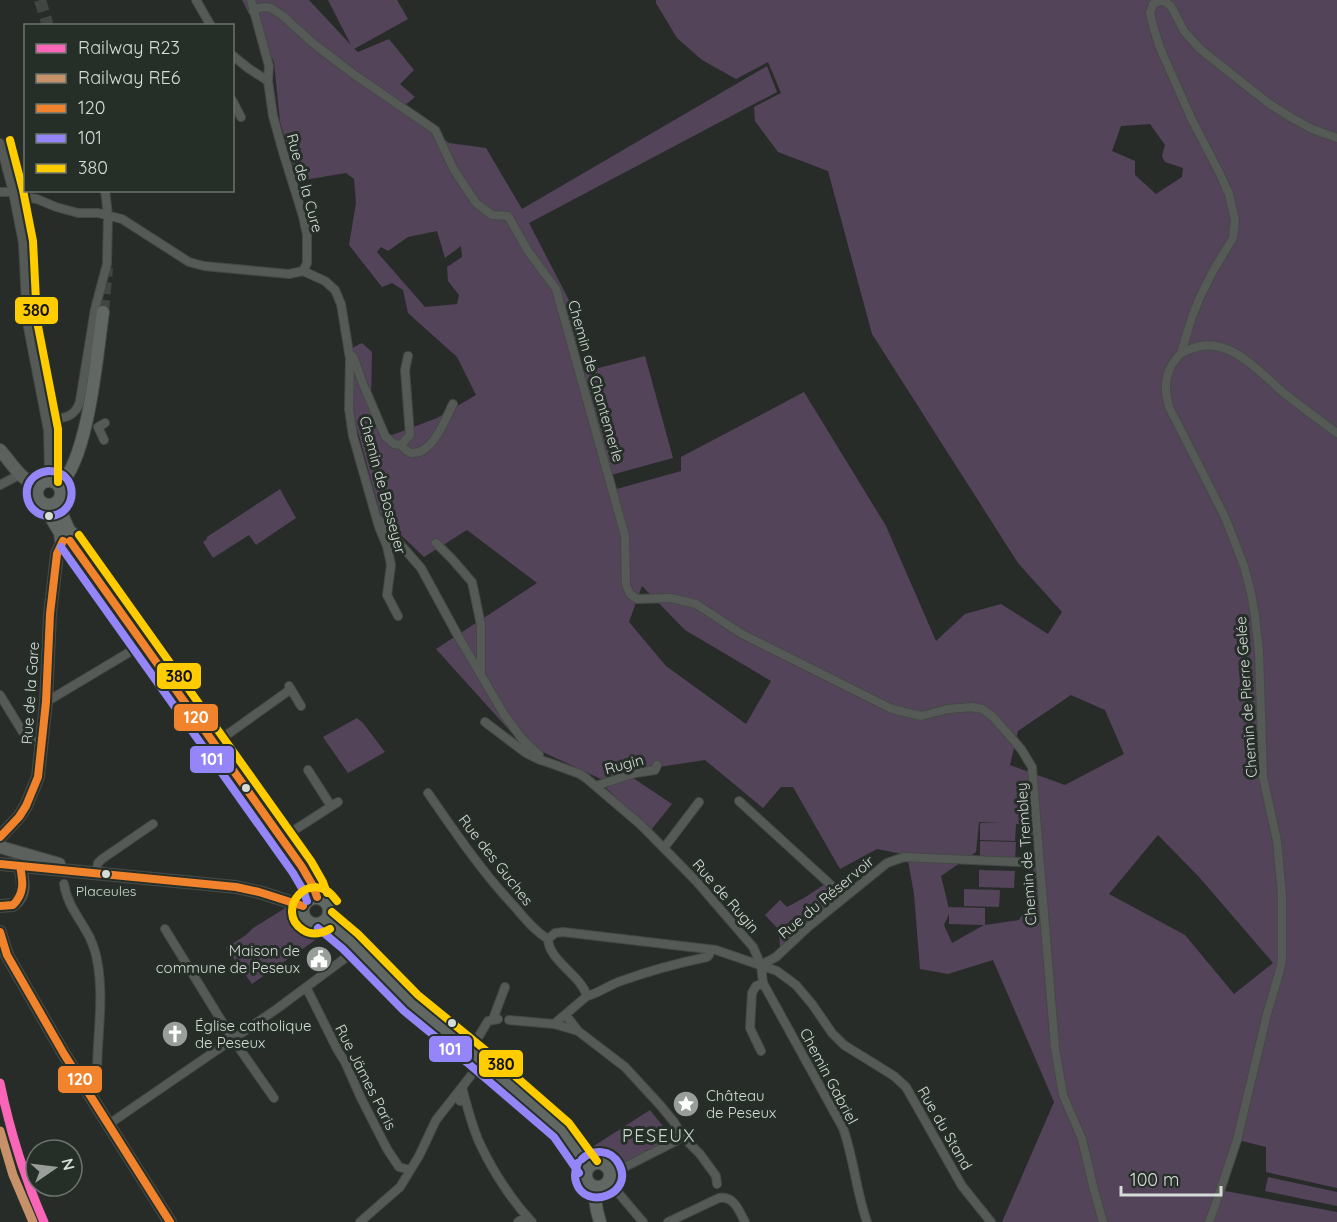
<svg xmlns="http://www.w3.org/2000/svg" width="1337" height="1222" viewBox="0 0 1337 1222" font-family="Quicksand,sans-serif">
	<rect width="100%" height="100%" fill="#282c29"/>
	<path fill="#53445a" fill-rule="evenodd" d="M242,0H309L351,45L328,0H397L408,19L354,49L358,52L389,39L414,70L400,84L415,97L404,106L449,143L486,148L522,209L767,66L777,92L529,223L573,308L581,373L613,490L681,471V457L804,392L886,526L936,641L965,614L1001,604L1048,634L1062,612L1018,563L872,334L828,171L778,152L755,121L754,107L781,93L768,62L736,79L702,60L677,38L656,3V0H1337V1188L1266,1172V1147L1234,1139L1220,1190L1337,1212V1222H1002L1054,1102L993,960L948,974L920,969L914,894L907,855L877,849L840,869L793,787H781L763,808L705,760L632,771L601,779L519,741L436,649L537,583L467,530L424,557L381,516L352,410V348L362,343L372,352L371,401L387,437L437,418L476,395L457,357L408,313L403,290L392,283L382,287L349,245L356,203L354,179L346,173L298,181L280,122L274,62ZM1150,124L1165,145L1162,156L1165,162L1183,168L1182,177L1156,194L1135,175V161L1112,151L1121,126ZM437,231L445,258L461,246L462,257L447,267L448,281L459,295L457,304L425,307L377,252L381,247L388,251L408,237ZM642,586L685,630L771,681L746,724L666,666L629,622ZM1071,695L1105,710L1124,754L1065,785L1010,765L1018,731ZM979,822L1001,823H980V840L1015,841L1016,824L1027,825L1034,845L1032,898L1019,920L985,925V908L949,907V909L941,876L976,852ZM1158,835L1200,878L1273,963L1234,994L1185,935L1109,894ZM949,914V924L984,925L952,943L944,925Z
		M645,356L673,458L611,475L583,372Z
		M280,489L296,518L256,545L249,535L213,558L203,542L206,540L207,537Z
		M357,718L363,723L385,752L348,773L323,737Z
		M630,776L672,804L651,830L606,788Z
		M980,841L1016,842L1015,859L980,858Z
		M979,870L1015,871L1014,888L979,887Z
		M825,884L836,894L837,899L826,909L825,907L822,909L819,906L813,910L818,916L780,947L779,930L765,915L780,900L787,907L804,898Z
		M964,889L1000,890L999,907L964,906Z
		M287,907L302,926L324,934L252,984L226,948L246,935L253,928Z
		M650,1110L673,1139L618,1165C613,1163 611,1159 605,1157C598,1154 594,1157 586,1151Z
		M1268,1177L1337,1192V1206L1265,1191Z"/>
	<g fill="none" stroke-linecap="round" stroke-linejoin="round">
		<path stroke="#424643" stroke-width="12" stroke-dasharray="12 6" stroke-linecap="butt" d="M40,0L48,26
			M103,312L107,268"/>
		<defs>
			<path id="street" d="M196,0L211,26
				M251,0L269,66L268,81L273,116L283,152L303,216L307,235V263L303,271
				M253,11L259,8L265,7L271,8L283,16L314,44L352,73L435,130L454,170L476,203L492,215L508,216L528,251L556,289L625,536L626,585L630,594L637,599L671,598L696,604L742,634L892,709L921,716L948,709L972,707L982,709L992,716L1002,727L1021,749L1032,767L1055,1048L1063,1095L1082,1139L1094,1190L1103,1222
				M232,55L248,68L268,81
				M232,100L241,117
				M0,143L13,192L23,243L27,322L48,430L49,469L48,481
				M0,192H13L22,197L37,199L56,207L78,213H98L122,219L189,262L204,266L289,274L303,271
				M303,271L325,281L335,290L341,304L350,359L349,409L353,436L379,527L387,546L391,565L387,595L398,616
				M1181,353L1192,317L1200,297L1213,271L1233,238L1235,220L1229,194L1219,172L1192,120L1160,48L1153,26L1150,13L1153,4L1160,1H1164L1171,6L1184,31L1200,49L1248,87L1271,105L1292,118L1312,129L1337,138
				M353,356L363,384L385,436L394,444L401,445L410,435L405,370L408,356
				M46,420C62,418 75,419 80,401L95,309L107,264L108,215L105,190
				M104,440L98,427L105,423
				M401,445C404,448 407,453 412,453C433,454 446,418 453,404
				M0,485L19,475
				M379,520L421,568L458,636L505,716L523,740L539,755
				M436,543L452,559L472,582L481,625V673
				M289,686L301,706
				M0,695L27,739L30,741H43
				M46,702L143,644
				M485,722L526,753L540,760L547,762L580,774L586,778L641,825L696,881L753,947L761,965L763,983L843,1128C854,1159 856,1191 867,1222
				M214,744L291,689
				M308,770L331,806
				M596,786L635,773L655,770L657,765
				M428,793C455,832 482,872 515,907C525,919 535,931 548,939
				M739,801L844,897
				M282,838L338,802
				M664,848L699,802
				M96,873L98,863L102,859L153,824
				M64,884C67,905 81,920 90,938C93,945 96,953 97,960C105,1000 96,1041 97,1081L88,1091
				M165,929L232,1038L274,1098
				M548,939L555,933L563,932L716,950L777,971L796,985L812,1004L832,1033L844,1045L894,1076L906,1087L962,1186L991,1222
				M548,939C549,961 580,974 587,996
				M761,965L776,957L808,927L887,863L904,857L1020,862
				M306,987L337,1049L345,1062L361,1098L387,1149L399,1167L410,1170
				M566,1015L578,1031L625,1067L660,1105L674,1122L682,1136L700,1154L716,1176L717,1184
				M493,1019L505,987
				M509,1020L554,1024L578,1031
				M554,1024L587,996C599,993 609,985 621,981C649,971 678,963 707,957L709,955
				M470,1051L488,1021L498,1019
				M761,1051L750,1028L752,993L756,986L763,983
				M462,1087L476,1069L484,1063
				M460,1101L465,1099C470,1116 474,1133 482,1148C494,1173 513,1202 532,1222
				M109,1124L278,1008L344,959C352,952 346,945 342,937
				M611,1174L676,1141L682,1136
				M609,1182L643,1222
				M360,1222L400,1187L419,1156L436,1120L462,1087L465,1099
				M518,1222L527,1216
				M668,1222L719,1198C734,1195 739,1211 745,1222
				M1209,1222L1215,1206L1237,1140L1267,1014L1280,970L1282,959V895L1277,841L1263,777L1259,652L1255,616L1251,593L1244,566L1225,517L1169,407C1164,390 1164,373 1176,359C1180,353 1185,351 1191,349C1228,333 1260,373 1285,394C1302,407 1319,420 1337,433"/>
			<path id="secondary" d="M0,450C13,465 20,478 38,488
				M0,837L19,817L26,806L38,777L46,702L50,614L57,554L63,541
				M0,847L59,864
				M0,864L236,887L259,892L303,906
				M0,906L13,905C27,894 23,881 20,866
				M0,932L7,955L64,1054L170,1222"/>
			<path id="primary" d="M37 493a12 12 0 1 1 24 0a12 12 0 1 1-24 0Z
				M59,486C89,458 97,353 103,312
				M58,502L60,510L69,530
				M43,504L60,533L61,540L66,542C71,541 73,538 73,534L69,530L65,529L60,533
				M70,541L302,867L313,886L317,897
				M303 911a13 13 0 1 1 26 0a13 13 0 1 1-26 0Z
				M325,920L350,941L392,985L411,1003L477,1057L555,1124L562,1130L588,1167
				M586 1175a12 12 0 1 1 24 0a12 12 0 1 1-24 0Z
				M593,1186L597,1211L600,1222"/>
		</defs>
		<use href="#street" stroke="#444945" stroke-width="10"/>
		<use href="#secondary" stroke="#444945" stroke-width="14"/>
		<use href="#primary" stroke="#444945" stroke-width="14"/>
		<use href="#street" stroke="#565a57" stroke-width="8"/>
		<use href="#secondary" stroke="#5c615d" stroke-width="12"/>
		<use href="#primary" stroke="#616864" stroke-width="12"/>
		<defs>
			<path id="bus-1" d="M70,541L302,867L313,886L317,897
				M0,837L19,817L26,806L38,777L46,702L50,614L57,554L63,541
				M0,864L236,887L259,892L303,906
				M0,906L13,905C25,893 23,881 20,866
				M0,932L7,955L64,1054L170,1222"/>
			<path id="bus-2" d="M48,471C16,475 23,517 50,516C79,514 79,471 49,471
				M61,547L293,873L303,890L307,901
				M318,928L343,949L404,1011L470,1065L554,1137L579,1173
				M578,1163C575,1169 574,1175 576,1182C585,1212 635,1194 619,1164C611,1149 593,1149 582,1159"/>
			<path id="bus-3" d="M10,140L23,190L33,241L37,321L58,429V482
				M79,535L311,861L323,882L327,893
				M332,912L358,934L418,995L484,1049L569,1123L597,1161
				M330,929C321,934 312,936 303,930C273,911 311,864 337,901"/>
		</defs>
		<use href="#bus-1" stroke="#262e28" stroke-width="12"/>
		<use href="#bus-2" stroke="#262e28" stroke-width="12"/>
		<use href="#bus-3" stroke="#262e28" stroke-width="12"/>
		<use href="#bus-1" stroke="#f1832c" stroke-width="8"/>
		<use href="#bus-2" stroke="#9486f8" stroke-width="8"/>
		<use href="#bus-3" stroke="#fc0" stroke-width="8"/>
		<defs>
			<path id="rail-1" d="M0,1083C10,1131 24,1177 44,1222"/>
			<path id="rail-2" d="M0,1131L13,1175L33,1222"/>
		</defs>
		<use href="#rail-1" stroke="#262e28" stroke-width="14"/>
		<use href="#rail-2" stroke="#262e28" stroke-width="14"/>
		<use href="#rail-1" stroke="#fa66b7" stroke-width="9"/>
		<use href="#rail-2" stroke="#c7916a" stroke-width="9"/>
	</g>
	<defs>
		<symbol id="civic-disc" viewBox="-11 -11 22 22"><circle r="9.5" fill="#999e9b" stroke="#262e28"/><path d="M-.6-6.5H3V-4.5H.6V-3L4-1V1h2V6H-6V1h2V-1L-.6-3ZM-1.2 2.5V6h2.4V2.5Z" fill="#fff"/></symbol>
		<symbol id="church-disc" viewBox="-11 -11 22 22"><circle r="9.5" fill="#999e9b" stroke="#262e28"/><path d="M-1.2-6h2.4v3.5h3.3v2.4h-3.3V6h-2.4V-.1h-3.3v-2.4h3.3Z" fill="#fff"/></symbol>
		<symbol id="sight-disc" viewBox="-11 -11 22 22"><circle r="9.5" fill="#999e9b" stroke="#262e28"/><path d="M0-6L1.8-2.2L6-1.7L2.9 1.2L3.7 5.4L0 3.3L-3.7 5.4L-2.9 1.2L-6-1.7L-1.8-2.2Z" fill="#fff"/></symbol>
	</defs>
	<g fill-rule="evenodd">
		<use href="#civic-disc" x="304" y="944" width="30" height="30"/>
		<use href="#church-disc" x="160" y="1019" width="30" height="30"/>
		<use href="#sight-disc" x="671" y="1089" width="30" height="30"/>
	</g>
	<g fill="#d6dcd8" stroke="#262e28" stroke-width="2">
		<circle cx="49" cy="516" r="5"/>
		<circle cx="246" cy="788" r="5"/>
		<circle cx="106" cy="874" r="5"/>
		<circle cx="452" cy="1023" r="5"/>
	</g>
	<g text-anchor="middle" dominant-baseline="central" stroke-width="6" stroke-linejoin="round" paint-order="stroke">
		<g font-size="14" fill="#d6dcd8" stroke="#262e28">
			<text x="106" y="891">Placeules</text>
		</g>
		<g font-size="15" fill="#d6dcd8" stroke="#262e28">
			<text transform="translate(305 183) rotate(75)">Rue de la Cure</text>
			<text transform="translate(596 381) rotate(74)">Chemin de Chantemerle</text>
			<text transform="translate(383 485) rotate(75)">Chemin de Bosseyer</text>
			<text transform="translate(30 693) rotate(-86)">Rue de la Gare</text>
			<text transform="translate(1246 697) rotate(-94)">Chemin de Pierre Gelée</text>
			<text transform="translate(624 764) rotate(-15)">Rugin</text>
			<text transform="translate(1026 854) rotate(-94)">Chemin de Trembley</text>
			<text transform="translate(496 860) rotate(52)">Rue des Guches</text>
			<text transform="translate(726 896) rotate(49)">Rue de Rugin</text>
			<text transform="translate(826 897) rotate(-40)">Rue du Réservoir</text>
			<text transform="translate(829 1076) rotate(62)">Chemin Gabriel</text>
			<text transform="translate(366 1077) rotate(63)">Rue Jämes Paris</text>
			<text transform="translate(945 1128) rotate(60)">Rue du Stand</text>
		</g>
		<g font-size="15" fill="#d6dcd8" stroke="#262e28" text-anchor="start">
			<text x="300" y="950" text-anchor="end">Maison de<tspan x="300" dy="17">commune de Peseux</tspan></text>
			<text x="195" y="1025">Église catholique<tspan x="195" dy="17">de Peseux</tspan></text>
			<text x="706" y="1095">Château<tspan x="706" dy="17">de Peseux</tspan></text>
		</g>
		<g font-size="18" letter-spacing="1.5" fill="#cdd9d1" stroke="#262e28">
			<text x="659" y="1135">PESEUX</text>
		</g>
	</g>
	<g stroke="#262e28" stroke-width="2">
		<rect x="14" y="296" width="45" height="29" rx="6" fill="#fc0"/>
		<rect x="156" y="662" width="46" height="28" rx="6" fill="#fc0"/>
		<rect x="173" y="703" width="46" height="29" rx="6" fill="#f1832c"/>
		<rect x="189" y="745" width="46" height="29" rx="6" fill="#9486f8"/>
		<rect x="428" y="1035" width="45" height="28" rx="6" fill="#9486f8"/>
		<rect x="478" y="1049" width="46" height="29" rx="6" fill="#fc0"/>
		<rect x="57" y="1065" width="46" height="29" rx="6" fill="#f1832c"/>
	</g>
	<g font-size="16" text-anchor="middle" font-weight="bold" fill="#fff">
		<text x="196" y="723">120</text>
		<text x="212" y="765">101</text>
		<text x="450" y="1055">101</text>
		<text x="80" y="1085">120</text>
	</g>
	<g font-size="16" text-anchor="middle" font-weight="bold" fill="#111">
		<text x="36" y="316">380</text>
		<text x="179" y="682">380</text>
		<text x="501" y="1070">380</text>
	</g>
	<rect x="24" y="24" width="210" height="168" fill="#262e28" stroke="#6c746e" stroke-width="1.5"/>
	<rect x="36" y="44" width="30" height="9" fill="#fa66b7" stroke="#6c746e" stroke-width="1.5"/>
	<text x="78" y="54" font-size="18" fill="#d6dcd8">Railway R23</text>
	<rect x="36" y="74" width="30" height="9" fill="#c7916a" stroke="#6c746e" stroke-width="1.5"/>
	<text x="78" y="84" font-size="18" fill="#d6dcd8">Railway RE6</text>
	<rect x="36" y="104" width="30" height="9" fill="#f1832c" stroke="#6c746e" stroke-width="1.5"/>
	<text x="78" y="114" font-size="18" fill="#d6dcd8">120</text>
	<rect x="36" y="134" width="30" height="9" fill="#9486f8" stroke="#6c746e" stroke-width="1.5"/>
	<text x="78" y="144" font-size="18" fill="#d6dcd8">101</text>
	<rect x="36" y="164" width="30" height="9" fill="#ffcc00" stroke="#6c746e" stroke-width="1.5"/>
	<text x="78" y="174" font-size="18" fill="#d6dcd8">380</text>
	<g transform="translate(54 1168) rotate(76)"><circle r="28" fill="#262e28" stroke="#6c746e" stroke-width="1.5"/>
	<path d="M0-4.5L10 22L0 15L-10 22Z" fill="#999e9b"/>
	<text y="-9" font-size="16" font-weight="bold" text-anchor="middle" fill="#d6dcd8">N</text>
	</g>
	<path d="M1121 1186v9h100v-9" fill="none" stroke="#d6dcd8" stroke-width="3"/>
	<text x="1130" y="1186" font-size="18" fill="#d6dcd8" stroke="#262e28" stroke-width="4.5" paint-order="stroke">100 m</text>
</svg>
